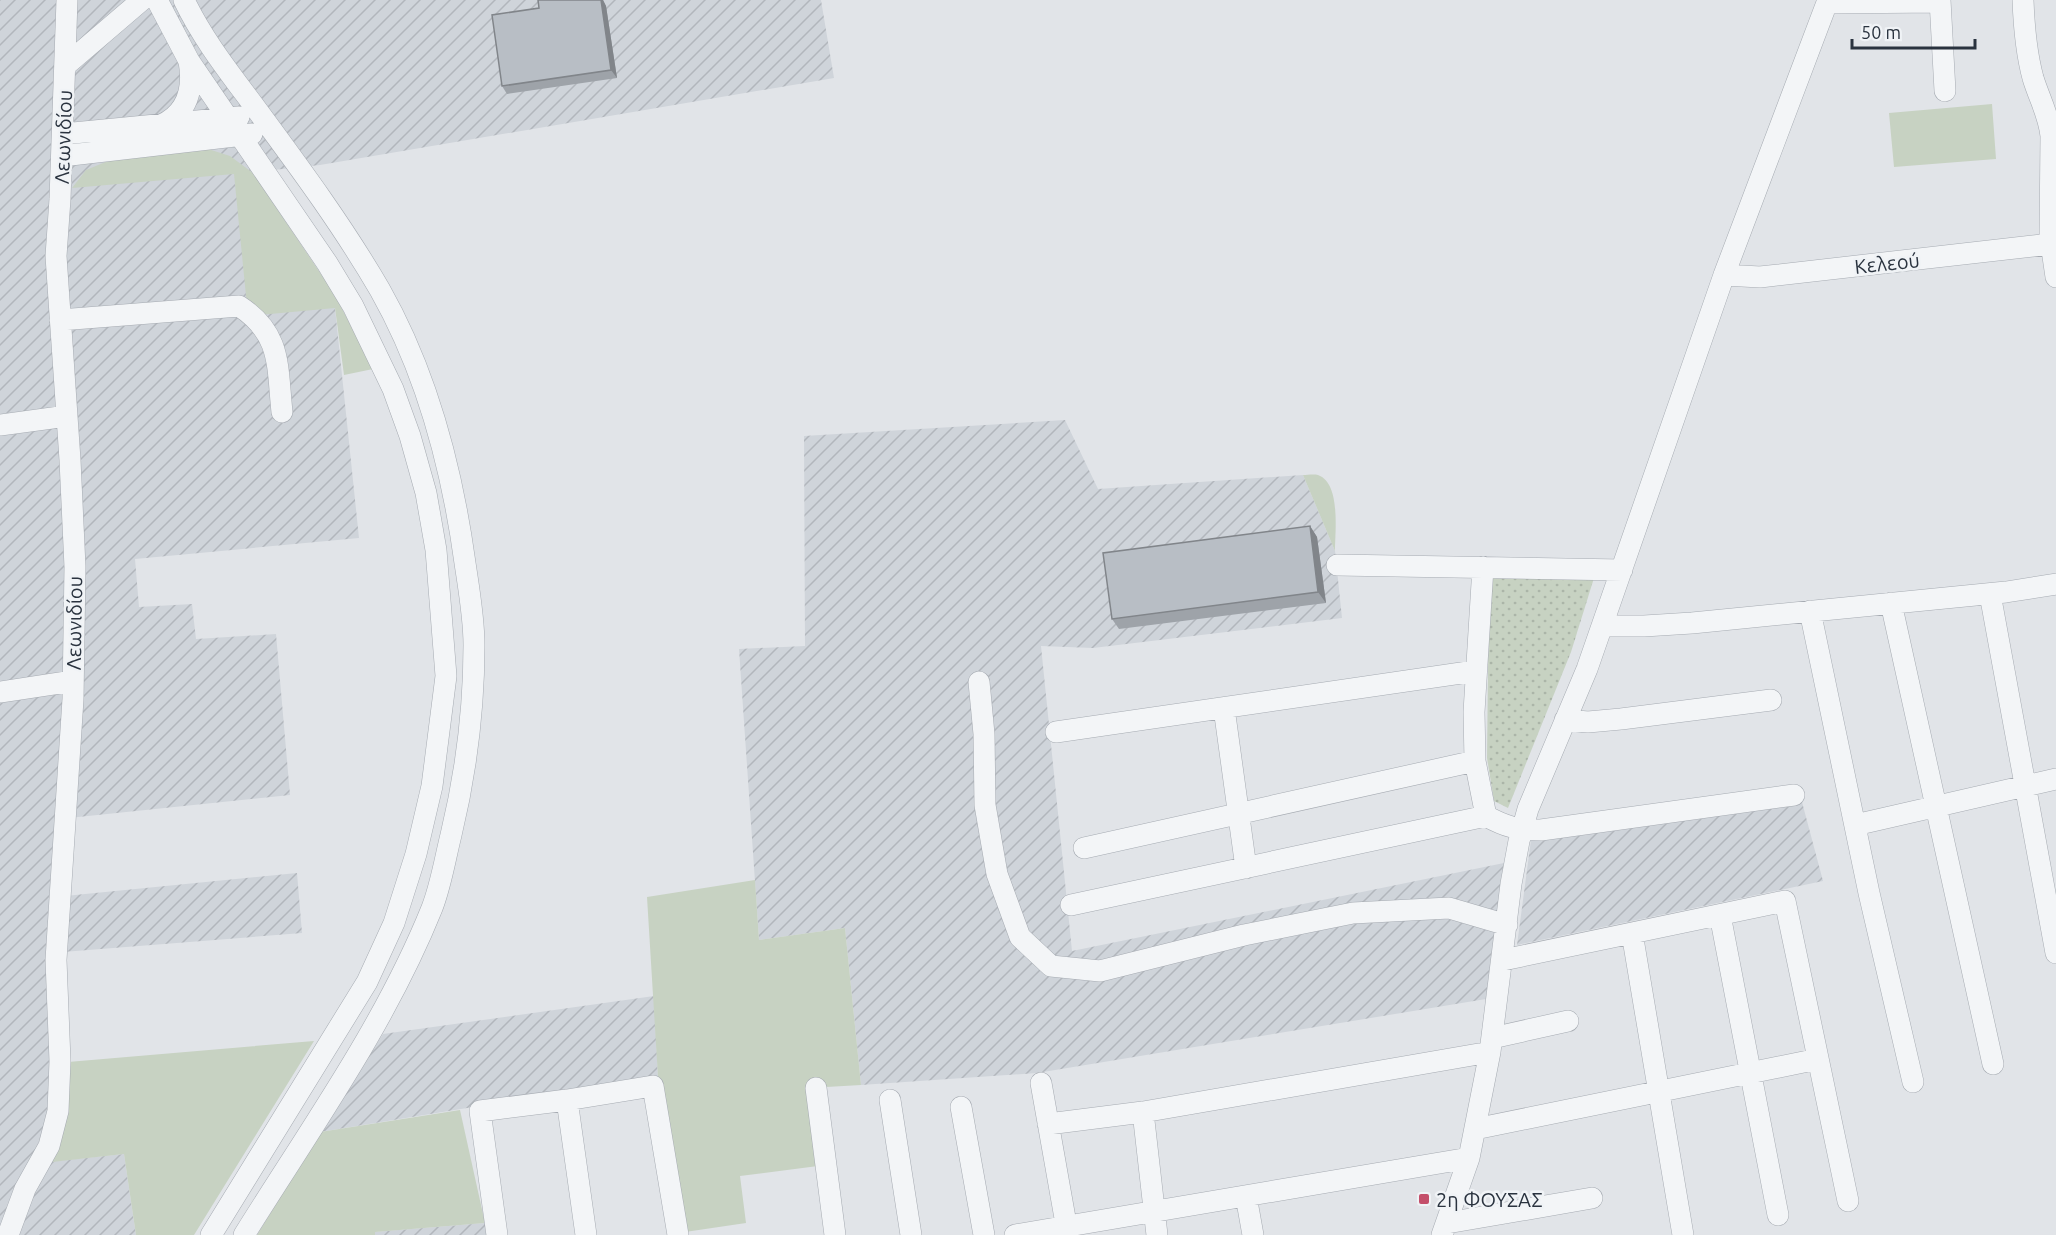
<svg xmlns="http://www.w3.org/2000/svg" width="2056" height="1235" viewBox="0 0 2056 1235" font-family="Ubuntu,sans-serif">
	<defs>
		<pattern id="industrial-furrows" width="10" height="10" patternUnits="userSpaceOnUse" patternTransform="scale(1.5)"><rect width="10" height="10" fill="#cfd4da"/><path d="M-1 1l2-2M0 10L10 0M9 11l2-2" fill="none" stroke="#b2b6bc"/></pattern>
		<pattern id="park-dots" width="8" height="8" patternUnits="userSpaceOnUse" patternTransform="scale(1.5)"><rect width="8" height="8" fill="#c7d2c2"/><path d="M2 2h.1M6 6h.1" fill="none" stroke="#abb5a8" stroke-width="1.8" stroke-linecap="round"/></pattern>
	</defs>
	<rect width="100%" height="100%" fill="#e1e4e8"/>
	<path fill="url(#industrial-furrows)" d="M0,0H821L834,78L320,165L234,174L335,308L359,538L135,559L139,607L192,604L196,639L276,634L290,795L59,819L55,897L297,873L302,933L50,953L51,1114L36,1163L124,1154L136,1235H0Z
		M1065,420L1098,489L1303,475L1335,551L1342,618L1093,648L1041,646L1072,951L1504,863L1486,999L1037,1073L861,1085L845,928L759,940L739,649L805,646L804,436Z
		M1802,802L1823,881L1517,945L1531,840Z
		M654,996L658,1077L320,1132L383,1034Z
		M485,1223L487,1235H375L374,1232Z"/>
	<path fill="#c7d2c2" d="M1992,104L1996,159L1894,167L1889,113Z
		M208,149L230,156L253,173L335,295L373,369L344,375L335,308L248,316L234,174L72,188L86,170L108,161Z
		M1303,475C1307,475 1314,474 1318,475C1341,483 1335,531 1335,551Z
		M755,880L759,940L845,928L861,1085L809,1088L818,1166L740,1176L746,1223L685,1232L658,1077L647,897Z
		M314,1041L194,1235H136L124,1154L52,1162L61,1137L68,1062Z
		M460,1110L485,1223L375,1232V1235H257L320,1132Z"/>
	<path fill="url(#park-dots)" d="M1489,578H1594L1571,652L1508,808L1494,801L1487,758Z"/>
	<g fill="none" stroke-linecap="round" stroke-linejoin="round">
		<defs>
			<path id="minor" d="M157,0L189,61L327,263L353,306L393,389L410,436L426,493L436,550L446,676L432,786L416,854L394,923L367,982L211,1235
				M184,0C204,42 233,77 260,114C302,171 344,228 380,290C427,373 452,468 465,563C469,590 474,618 474,645C474,709 466,773 451,835C445,859 441,885 432,908C385,1025 310,1129 244,1235
				M1940,0L1945,91
				M2023,0C2024,27 2026,52 2033,78C2039,98 2049,115 2051,136L2050,236L2056,277
				M1827,3L1940,2
				M66,65L142,0
				M161,125C188,113 194,89 189,61
				M63,134L239,117
				M62,156L252,134
				M1724,275L1760,277L2051,244
				M60,320L239,306C282,334 277,366 282,412
				M0,425L67,416
				M1337,565L1622,570
				M1483,567L1474,712L1475,761L1486,816C1506,827 1518,830 1541,830L1794,795
				M1990,594L2056,953
				M1891,603L1993,1064
				M1810,611L1869,893L1913,1082
				M1602,626H1644L1692,623L2006,592L2056,584
				M979,682L984,734L985,805L997,874L1020,937L1051,966L1100,971L1244,935L1353,913L1449,908L1507,925
				M0,692L73,681
				M1224,708L1246,868
				M1565,720L1588,722L1621,719L1771,700
				M1056,732L1475,671
				M1855,825L2056,779
				M1084,848L1475,761
				M1071,905L1486,816
				M1720,915L1778,1215
				M1632,933L1683,1235
				M1503,960L1785,901L1848,1201
				M1492,1038L1568,1021
				M1041,1083L1068,1235
				M816,1088L835,1235
				M567,1100L586,1235
				M890,1100L911,1235
				M961,1107L984,1235
				M1143,1112L1157,1235
				M1048,1124L1143,1112L1490,1052
				M1475,1129L1818,1059
				M1246,1196L1253,1235
				M1447,1223L1592,1198
				M8,1235L25,1189L49,1146L58,1111L60,1061L56,960L73,699L75,567L70,460L56,256L60,199L67,0
				M497,1235L480,1111L567,1100L653,1086L678,1235
				M1015,1235L1469,1158
				M1442,1235L1469,1158L1490,1052L1511,884L1519,841L1528,809L1587,669L1724,275L1828,0"/>
		</defs>
		<use href="#minor" stroke="#a6abb2" stroke-width="22"/>
		<use href="#minor" stroke="#f3f5f7" stroke-width="21"/>
	</g>
	<path fill="#9ea3a9" d="M538,0H603L606,6L617,78L507,94L502,86L539,8Z
		M1310,526L1317,537L1326,603L1119,629L1112,619Z"/>
	<path fill="#81858a" d="M599,0H603L606,6L617,78L611,70Z
		M1310,526L1317,537L1326,603L1318,592Z"/>
	<path fill="#b8bec5" stroke="#81858a" stroke-width="1.5" d="M538,0H601L611,70L502,86L492,15L539,8Z
		M1310,526L1318,592L1112,619L1103,553Z"/>
	<rect fill="#c44f6a" stroke="#f0f3f6" stroke-width="2" x="1418" y="1193" width="12" height="12" rx="3"/>
	<g text-anchor="middle" dominant-baseline="central" stroke-width="5" stroke-linejoin="round" paint-order="stroke">
		<g font-size="20" fill="#2a333f" stroke="#f0f3f6">
			<text transform="translate(63 137) rotate(-88)">Λεωνιδίου</text>
			<text transform="translate(1887 263) rotate(-6)">Κελεού</text>
			<text transform="translate(74 623) rotate(-89)">Λεωνιδίου</text>
		</g>
		<g font-size="20" fill="#2a333f" stroke="#f0f3f6" text-anchor="start">
			<text x="1436" y="1199">2η ΦΟΥΣΑΣ</text>
		</g>
	</g>
	<path d="M1852 39v9h123v-9" fill="none" stroke="#2a333f" stroke-width="3"/>
	<text x="1861" y="39" font-size="18" fill="#2a333f" stroke="#f0f3f6" stroke-width="4.5" paint-order="stroke">50 m</text>
</svg>
